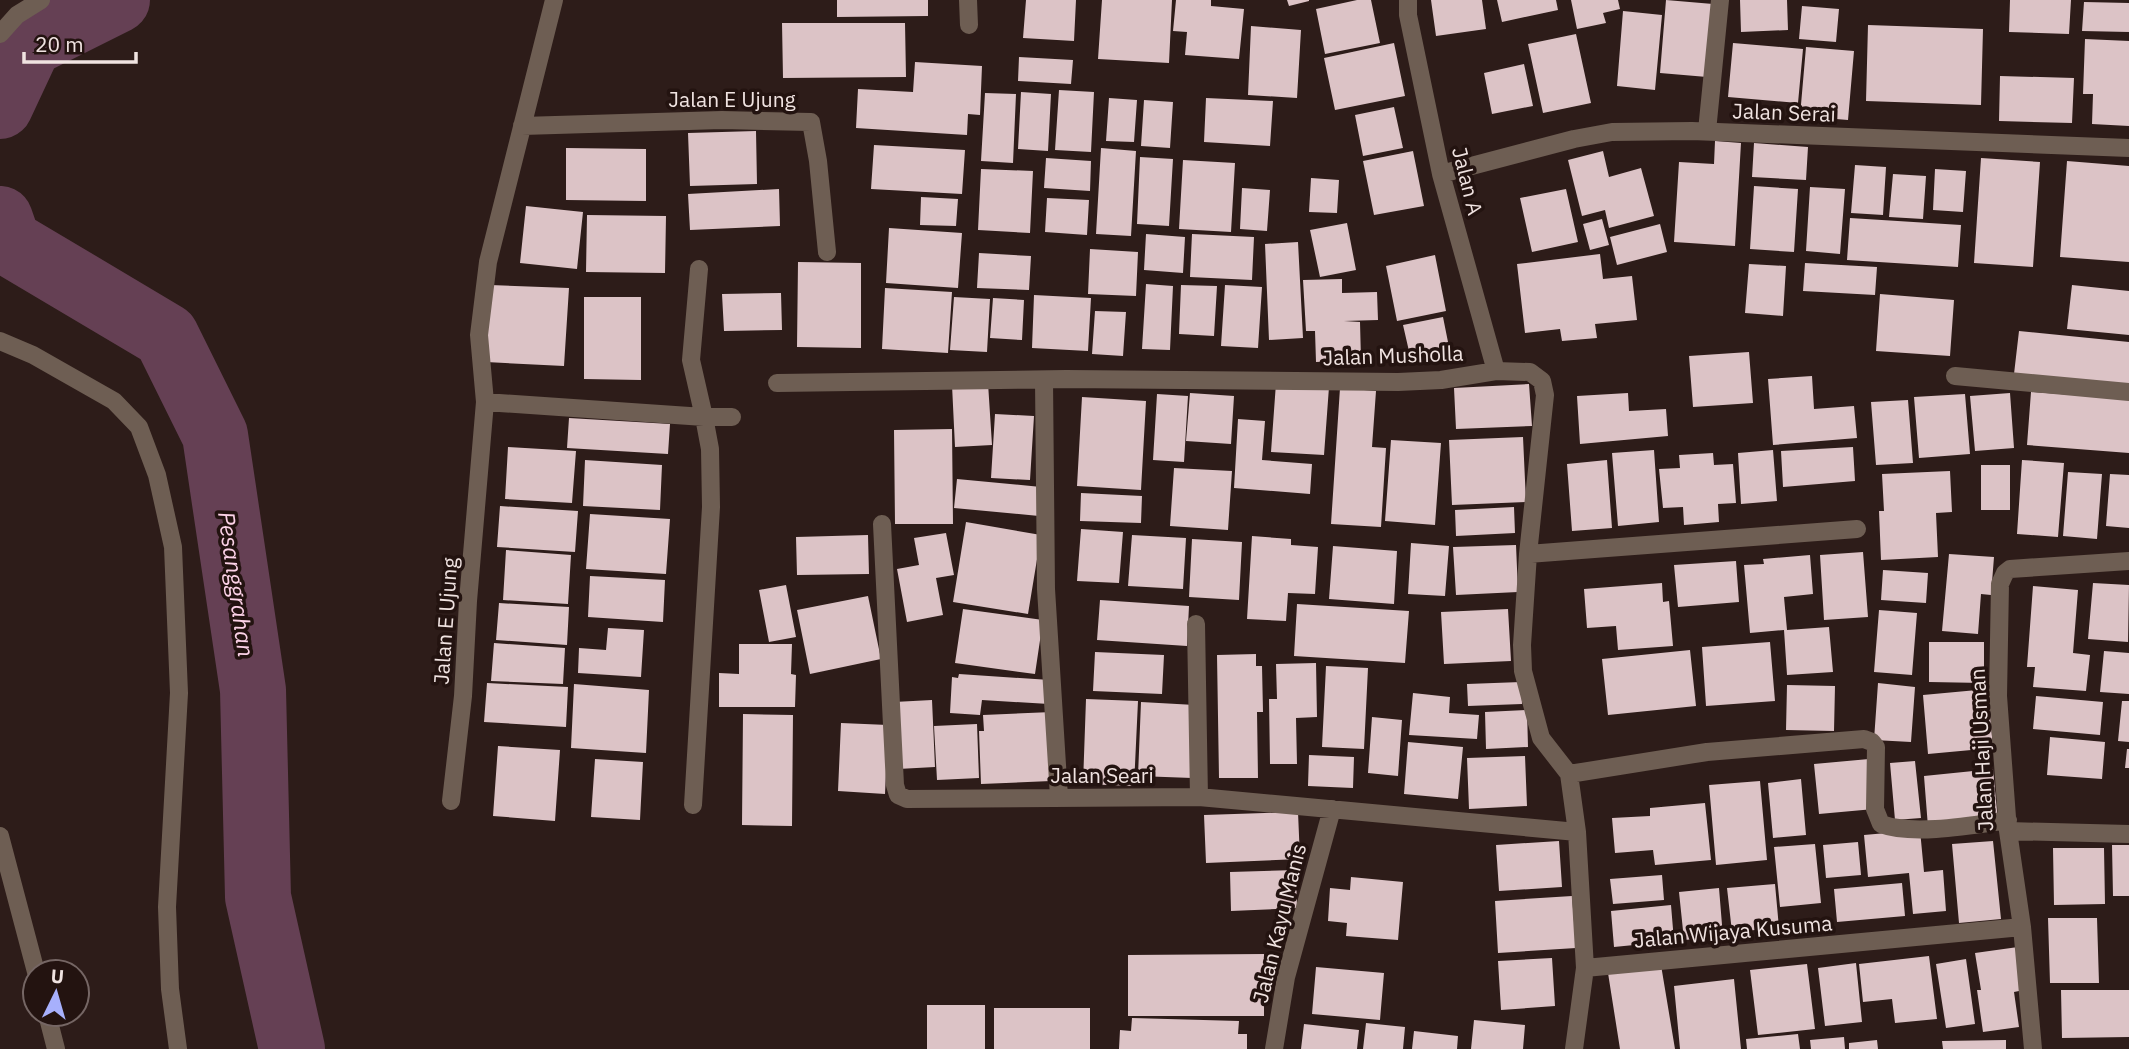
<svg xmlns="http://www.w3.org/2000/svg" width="2129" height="1049" viewBox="0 0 2129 1049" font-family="'IBM Plex Sans',sans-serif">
	<rect width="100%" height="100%" fill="#2d1c19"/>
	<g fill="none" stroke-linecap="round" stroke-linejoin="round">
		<path stroke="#654054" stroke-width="66" d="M0,106L29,44L117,0
			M0,219L8,242L166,336L215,435L253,690L258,897L292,1049"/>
	</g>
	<path fill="#dcc3c6" d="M837,0H928V16L837,17Z
		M1026,0H1076L1074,41L1023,38Z
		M1102,0H1172L1169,63L1098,59Z
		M1176,0H1211V6L1244,9L1239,59L1185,55L1187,32L1173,31Z
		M1287,0H1309V1L1289,6Z
		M1357,0H1371L1380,43L1325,54L1316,9Z
		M1431,0H1482L1486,29L1436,36Z
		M1497,0H1556L1558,10L1502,22Z
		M1571,0H1618L1620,9L1603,13L1606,23L1577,29Z
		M1666,0L1713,4L1707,77L1660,73Z
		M1740,0H1787L1788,30L1741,32Z
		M2010,0H2071L2069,34L2009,32Z
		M2084,2L2129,3V32L2082,31Z
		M1802,6L1839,9L1836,42L1799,39Z
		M1623,11L1662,15L1655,90L1617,86Z
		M782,23H905L906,77L783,78Z
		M1868,25L1983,29L1981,105L1866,101Z
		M1251,26L1301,30L1297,98L1248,95Z
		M1576,34L1591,103L1543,113L1528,44Z
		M2085,39L2129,41V126L2092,124L2093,94H2083Z
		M1394,43L1405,96L1335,110L1324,58Z
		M1733,43L1803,49L1798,103L1728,97Z
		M1806,47L1854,51L1848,120L1800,116Z
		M1019,57L1073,60L1071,84L1018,81Z
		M915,62L982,66L980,115L968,114L967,135L856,128L858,89L913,92Z
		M1524,64L1533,106L1492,114L1484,73Z
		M2000,76L2074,78L2072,123L1999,121Z
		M1059,90L1094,92L1091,152L1055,150Z
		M1021,92L1051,94L1048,151L1018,149Z
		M985,93L1016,94L1013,163L981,161Z
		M1109,98L1137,100L1134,142L1106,141Z
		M1206,98L1273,101L1270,146L1204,142Z
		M1144,100L1173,102L1170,148L1141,146Z
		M1394,107L1403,148L1363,156L1355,115Z
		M756,131L757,184L690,186L688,133Z
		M1715,141L1741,143L1735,246L1674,242L1679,162L1714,164Z
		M1754,143L1808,147L1806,180L1752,177Z
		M874,145L965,150L962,194L871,189Z
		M566,148L646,149V201L566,200Z
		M1101,148L1136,151L1131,236L1096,234Z
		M1413,151L1424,206L1374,215L1363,161Z
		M1603,151L1609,177L1641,168L1654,216L1609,228L1605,210L1582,216L1568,160Z
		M1140,157L1173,159L1169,226L1137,224Z
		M1046,158L1091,161L1090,191L1044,188Z
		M1981,158L2040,162L2033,267L1974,263Z
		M1183,160L1235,163L1231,232L1179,229Z
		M2067,161L2129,166V262L2060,257Z
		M1855,165L1886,167L1883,215L1851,213Z
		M981,169L1033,171L1030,233L978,230Z
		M1935,169L1966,171L1963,212L1933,210Z
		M1893,174L1926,176L1923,219L1889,217Z
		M1311,178L1339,180L1337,213L1309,212Z
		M1754,186L1798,189L1794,252L1750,249Z
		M1810,187L1845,189L1840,254L1806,251Z
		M1242,188L1270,190L1267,231L1240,229Z
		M779,189L780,226L690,230L688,194Z
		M1566,189L1578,242L1532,252L1520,198Z
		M921,197L958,199L956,226L920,225Z
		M1047,198L1089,200L1087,235L1045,232Z
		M526,206L583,212L577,269L520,263Z
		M587,215L666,216L665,273L586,272Z
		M1850,218L1961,225L1958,267L1847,260Z
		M1602,219L1609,245L1590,250L1583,224Z
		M1347,223L1356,270L1320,277L1310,230Z
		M1660,224L1667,252L1617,265L1610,237Z
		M889,228L962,233L958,288L886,283Z
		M1146,234L1185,237L1183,273L1144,270Z
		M1192,234L1254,237L1252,280L1190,277Z
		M1298,242L1303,338L1269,340L1265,244Z
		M1090,249L1138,252L1136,296L1088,294Z
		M979,253L1031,256L1029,290L977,288Z
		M1600,254L1603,279L1632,276L1637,320L1595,324L1597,338L1562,341L1560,329L1525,333L1517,264Z
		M1435,255L1446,311L1397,321L1386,266Z
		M798,262L861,263V348L797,347Z
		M1805,263L1877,267L1875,295L1803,291Z
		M1749,264L1786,266L1783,316L1745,313Z
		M1342,279V293L1377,292L1378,320L1344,321L1360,322L1361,360L1316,362L1315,331H1306L1303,280Z
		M1146,284L1173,286L1170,350L1142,349Z
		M490,285L569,288L564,366L486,362Z
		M1181,285L1217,286L1214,336L1179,334Z
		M1225,285L1262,287L1258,348L1221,346Z
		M2072,285L2129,291V335L2067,329Z
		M885,288L952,292L948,353L882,349Z
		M781,293L782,330L724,331L722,294Z
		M1880,294L1954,300L1950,356L1876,351Z
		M1034,295L1091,298L1088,351L1032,348Z
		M584,297H641V380L584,379Z
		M954,297L990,299L987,352L950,350Z
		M993,298L1024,300L1022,340L990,338Z
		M1095,311L1126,312L1123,356L1092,354Z
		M1443,317L1450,352L1411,360L1403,325Z
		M2019,331L2129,342V385L2014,374Z
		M1749,352L1753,403L1693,407L1689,356Z
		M1812,376L1814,409L1854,406L1857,438L1773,445L1768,379Z
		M988,383L992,445L955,447L952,385Z
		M1276,383L1329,387L1324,455L1271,452Z
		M1529,384L1532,426L1456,429L1454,388Z
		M1340,388L1376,391L1372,447L1386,448L1381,527L1331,524Z
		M2031,392L2129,399V453L2027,445Z
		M1190,393L1234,396L1231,444L1186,441Z
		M1628,393L1629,411L1666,409L1668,436L1580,444L1577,396Z
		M2010,393L2014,448L1975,451L1970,396Z
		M1157,394L1188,396L1184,462L1153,460Z
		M1965,394L1970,454L1919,458L1914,397Z
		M1082,397L1146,401L1141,490L1077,486Z
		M1908,400L1913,463L1876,465L1871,402Z
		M995,414L1034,416L1030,480L991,478Z
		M569,418L670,424L668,454L567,448Z
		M1238,419L1265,421L1262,460L1312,464L1310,494L1234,488Z
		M952,429L953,524H895L894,430Z
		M1523,437L1526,502L1452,505L1449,440Z
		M1391,440L1441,443L1435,525L1385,521Z
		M508,447L576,451L572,503L505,499Z
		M1853,447L1855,481L1783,487L1781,451Z
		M1654,450L1659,522L1618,526L1612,453Z
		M1773,450L1777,501L1741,504L1738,453Z
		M1713,453L1714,465L1733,464L1736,503L1718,504L1719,522L1684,525L1683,507L1663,508L1659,469L1680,468L1679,455Z
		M585,460L662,465L660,510L583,506Z
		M1607,460L1612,528L1572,531L1567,464Z
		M2022,460L2064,463L2058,537L2017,534Z
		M1981,465H2010V510H1981Z
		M1174,468L1232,471L1228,530L1170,526Z
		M1950,471L1952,512L1936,513L1938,557L1881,560L1879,511H1884L1882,474Z
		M2068,472L2102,474L2097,539L2063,536Z
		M2110,474L2129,475V528L2106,526Z
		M957,479L1041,487L1039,516L954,508Z
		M1081,493L1142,496L1141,523L1080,521Z
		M500,506L578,511L575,552L497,547Z
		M1514,507L1515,533L1456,536L1455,510Z
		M590,514L670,519L666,574L586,569Z
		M966,522L1041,535L1028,614L953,602Z
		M1081,529L1123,532L1119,583L1077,581Z
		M946,533L954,575L936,578L943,615L907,622L897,569L919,565L914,538Z
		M868,535L869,574L797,575L796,537Z
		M1132,535L1186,538L1183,589L1128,586Z
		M1252,536L1291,539V545L1318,547L1315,594L1288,593L1286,621L1247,619Z
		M1192,539L1242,542L1239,600L1189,597Z
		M1411,543L1449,546L1445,596L1408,594Z
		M1516,545L1518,592L1456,595L1453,547Z
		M1333,546L1397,551L1394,604L1329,599Z
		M506,550L571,555L568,604L503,600Z
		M1863,552L1868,617L1824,620L1820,555Z
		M1949,554L1994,557L1991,595L1981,594L1978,634L1942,631Z
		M1810,555L1813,594L1784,597L1787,630L1829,627L1833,672L1787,675L1784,630L1750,633L1744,565L1764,564L1763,559Z
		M1736,561L1739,602L1678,607L1674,565Z
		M1883,570L1928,573L1926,603L1881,600Z
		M590,576L665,580L663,622L588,617Z
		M1662,583L1663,602L1669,601L1673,646L1618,650L1616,626L1587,628L1584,589Z
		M2093,583L2129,585L2128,642L2088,639Z
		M786,585L796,637L769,642L759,590Z
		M2033,586L2078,590L2073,653L2090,655L2086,691L2033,687L2035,667H2027Z
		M868,596L881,659L810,674L797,610Z
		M1100,600L1189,606L1187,646L1097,640Z
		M499,603L569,607L567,645L496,640Z
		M1297,604L1409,611L1405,663L1294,656Z
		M963,609L1043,620L1035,674L955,663Z
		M1508,609L1511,661L1444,664L1441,612Z
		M1879,610L1917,613L1912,675L1874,672Z
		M608,628L644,630L641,677L578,673L579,648L606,650Z
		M1770,642L1775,701L1706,706L1702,647Z
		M1929,642H1984V683L1929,682Z
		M494,643L565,648L563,684L491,681Z
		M739,644H792L791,674L796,675L795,707H719V673L739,674Z
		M1690,650L1696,706L1608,715L1602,659Z
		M2104,651L2129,653V694L2100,692Z
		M1095,652L1164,655L1162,694L1093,691Z
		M1256,654V666H1262L1263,712H1257L1258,778H1219L1217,655Z
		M1316,663L1317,717L1296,718L1297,764H1270L1269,699H1277L1276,664Z
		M1326,666L1368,668L1364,749L1322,747Z
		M959,674L1050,680L1049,704L982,700L980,715L950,713L952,677L958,678Z
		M1521,682L1522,704L1468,706L1467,684Z
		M487,683L568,687L566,727L484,722Z
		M1878,683L1915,687L1911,742L1874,740Z
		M574,684L649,690L646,753L571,748Z
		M1787,685L1835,686L1834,731L1786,730Z
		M1988,689L1993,748L1928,754L1923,695Z
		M1413,693L1450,697L1449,713L1479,715L1477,739L1409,735Z
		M2036,696L2103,702L2100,735L2033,729Z
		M1086,699L1138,701L1134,786L1083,784Z
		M932,700L935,767L898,769L894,702Z
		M2122,701H2129V742L2118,741Z
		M1141,702L1195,705L1192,778L1138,776Z
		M1527,710L1528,747L1486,749L1485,712Z
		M1052,712L1051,781L981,784L979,731H984L983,715Z
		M743,714L793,715L792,826L742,825Z
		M1372,717L1402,720L1398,776L1368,773Z
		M841,723L888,725L885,794L838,791Z
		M977,724L979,778L937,780L934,726Z
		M2050,737L2105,742L2102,779L2047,775Z
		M1408,742L1463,747L1458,799L1404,794Z
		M498,746L560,750L555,821L493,816Z
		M2127,749H2129V768H2125Z
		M1309,755L1354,757L1353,788L1308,786Z
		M1525,756L1527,806L1469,809L1467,758Z
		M595,759L643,762L640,820L591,817Z
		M1869,759L1874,809L1819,814L1814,764Z
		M1915,761L1921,818L1895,820L1890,763Z
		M1993,769L1998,821L1928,827L1924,776Z
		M1801,779L1806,835L1773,838L1768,783Z
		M1760,781L1767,860L1716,865L1709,785Z
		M1705,803L1711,860L1655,865L1653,850L1615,853L1612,818L1650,816V808Z
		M1298,812L1300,859L1206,863L1204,815Z
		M1920,830L1924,872L1943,870L1946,911L1913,914L1909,873L1868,877L1864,835Z
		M1559,841L1562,887L1499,891L1496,845Z
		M1993,841L2001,919L1959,923L1952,844Z
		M1858,842L1861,875L1826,878L1823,845Z
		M1815,844L1821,903L1780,907L1774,847Z
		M2112,845H2129V896H2113Z
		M2053,848H2104L2105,904L2054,905Z
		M1296,870L1297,908L1231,911L1230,872Z
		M1662,875L1664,900L1613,904L1610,879Z
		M1351,877L1403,882L1398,940L1346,936L1347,923L1328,921L1330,888L1350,890Z
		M1902,883L1905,916L1837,922L1834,889Z
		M1775,884L1779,928L1732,932L1727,888Z
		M1719,888L1723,937L1684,940L1679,892Z
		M1572,896L1576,948L1498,953L1495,901Z
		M1671,905L1674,941L1614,947L1611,911Z
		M2048,918H2097L2099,983H2050Z
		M2018,947L2024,990L2014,992L2019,1027L1983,1032L1977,990H1981L1975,953Z
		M1264,954V1016H1128V955Z
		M1929,956L1937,1019L1895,1023L1892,999L1863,1002L1859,964Z
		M1552,958L1555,1006L1501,1010L1498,961Z
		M1966,959L1975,1024L1946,1028L1936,964Z
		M1856,963L1862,1022L1825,1026L1818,968Z
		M1807,964L1815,1029L1758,1035L1750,970Z
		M1661,965L1675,1049H1620L1608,973Z
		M1316,967L1384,973L1380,1020L1312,1014Z
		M1734,979L1741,1049H1680L1674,986Z
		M2061,990H2129V1037L2062,1038Z
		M927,1005H985V1049H927Z
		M994,1008H1090V1049H994Z
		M1132,1018L1239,1021L1238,1034H1247V1049H1119L1120,1030L1131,1031Z
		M1474,1020L1525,1025L1523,1049H1471Z
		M1366,1023L1405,1027L1403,1049H1363Z
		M1304,1024L1359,1030L1357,1049H1301Z
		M1414,1031L1458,1036L1457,1049H1412Z
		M1798,1034L1800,1049H1747L1746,1039Z
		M1844,1037L1845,1049H1811L1810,1040Z
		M1877,1040L1878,1049H1849V1043Z
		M2006,1040V1049H1943L1942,1041Z"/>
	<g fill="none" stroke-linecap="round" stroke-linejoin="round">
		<path stroke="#6e5e53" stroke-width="18" d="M968,0L969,25
			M1408,0V15L1441,174L1496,371
			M0,34L17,15L41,0
			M522,126L722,120L811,122L818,161L827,252
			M1707,131L1720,0
			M1441,174L1574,139L1612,132L1692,131L2129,148
			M699,269L691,360L704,417H732
			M0,341L33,355L114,401L139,427L157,475L173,547L179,693L167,907L170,989L178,1049
			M1955,376L2129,392
			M1044,380L1046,589L1059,797
			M777,383L1066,379L1398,382L1441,380L1496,371L1530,372L1542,381L1545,395L1528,554L1522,645L1523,671L1541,738L1569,774L1577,832L1585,968L2022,927
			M485,402L704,417L710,449L711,507L693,805
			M882,524L895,785L898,795L907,799L1199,797L1577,832
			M1528,554L1857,529
			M1196,624L1199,797
			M1569,774L1707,752L1864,739L1872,742L1876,747L1875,809L1881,824C1913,836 1973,825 2008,820
			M451,801L463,696L468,601L485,402L479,335L488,262L554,0
			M2008,831L2129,834
			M0,836L36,972
			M47,1014L56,1049
			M1274,1049L1286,977L1332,809
			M1574,1049L1585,968
			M2033,1049L2022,927L2008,831L1998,696L2000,584L2005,573L2010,569L2129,561"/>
	</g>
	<g text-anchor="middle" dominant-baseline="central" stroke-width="7" stroke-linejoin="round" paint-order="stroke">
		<g font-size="21" fill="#f0e3e1" stroke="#231310">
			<text x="732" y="99">Jalan E Ujung</text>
			<text transform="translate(1784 112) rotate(2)">Jalan Serai</text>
			<text transform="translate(1468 181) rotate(76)">Jalan A</text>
			<text transform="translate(1393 355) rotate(-2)">Jalan Musholla</text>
			<text transform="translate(445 621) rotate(-86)">Jalan E Ujung</text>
			<text transform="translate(1981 750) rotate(-93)">Jalan Haji Usman</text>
			<text x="1102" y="775">Jalan Seari</text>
			<text transform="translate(1279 923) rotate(-76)">Jalan Kayu Manis</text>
			<text transform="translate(1733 931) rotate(-5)">Jalan Wijaya Kusuma</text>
		</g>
		<g font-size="23" font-style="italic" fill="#fcd2e7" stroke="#231310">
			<text transform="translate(237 584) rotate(82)">Pesanggrahan</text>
		</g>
	</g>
	<g transform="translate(56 993) rotate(5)"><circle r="33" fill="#231310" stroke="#756664" stroke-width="2"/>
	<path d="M0-5L12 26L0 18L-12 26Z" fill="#a7b0fc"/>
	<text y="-10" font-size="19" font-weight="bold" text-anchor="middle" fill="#f0e3e1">U</text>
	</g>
	<path d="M24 52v10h112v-10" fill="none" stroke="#f0e3e1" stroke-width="3.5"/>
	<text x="35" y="52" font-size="21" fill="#f0e3e1" stroke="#231310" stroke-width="5" paint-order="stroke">20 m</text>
</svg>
